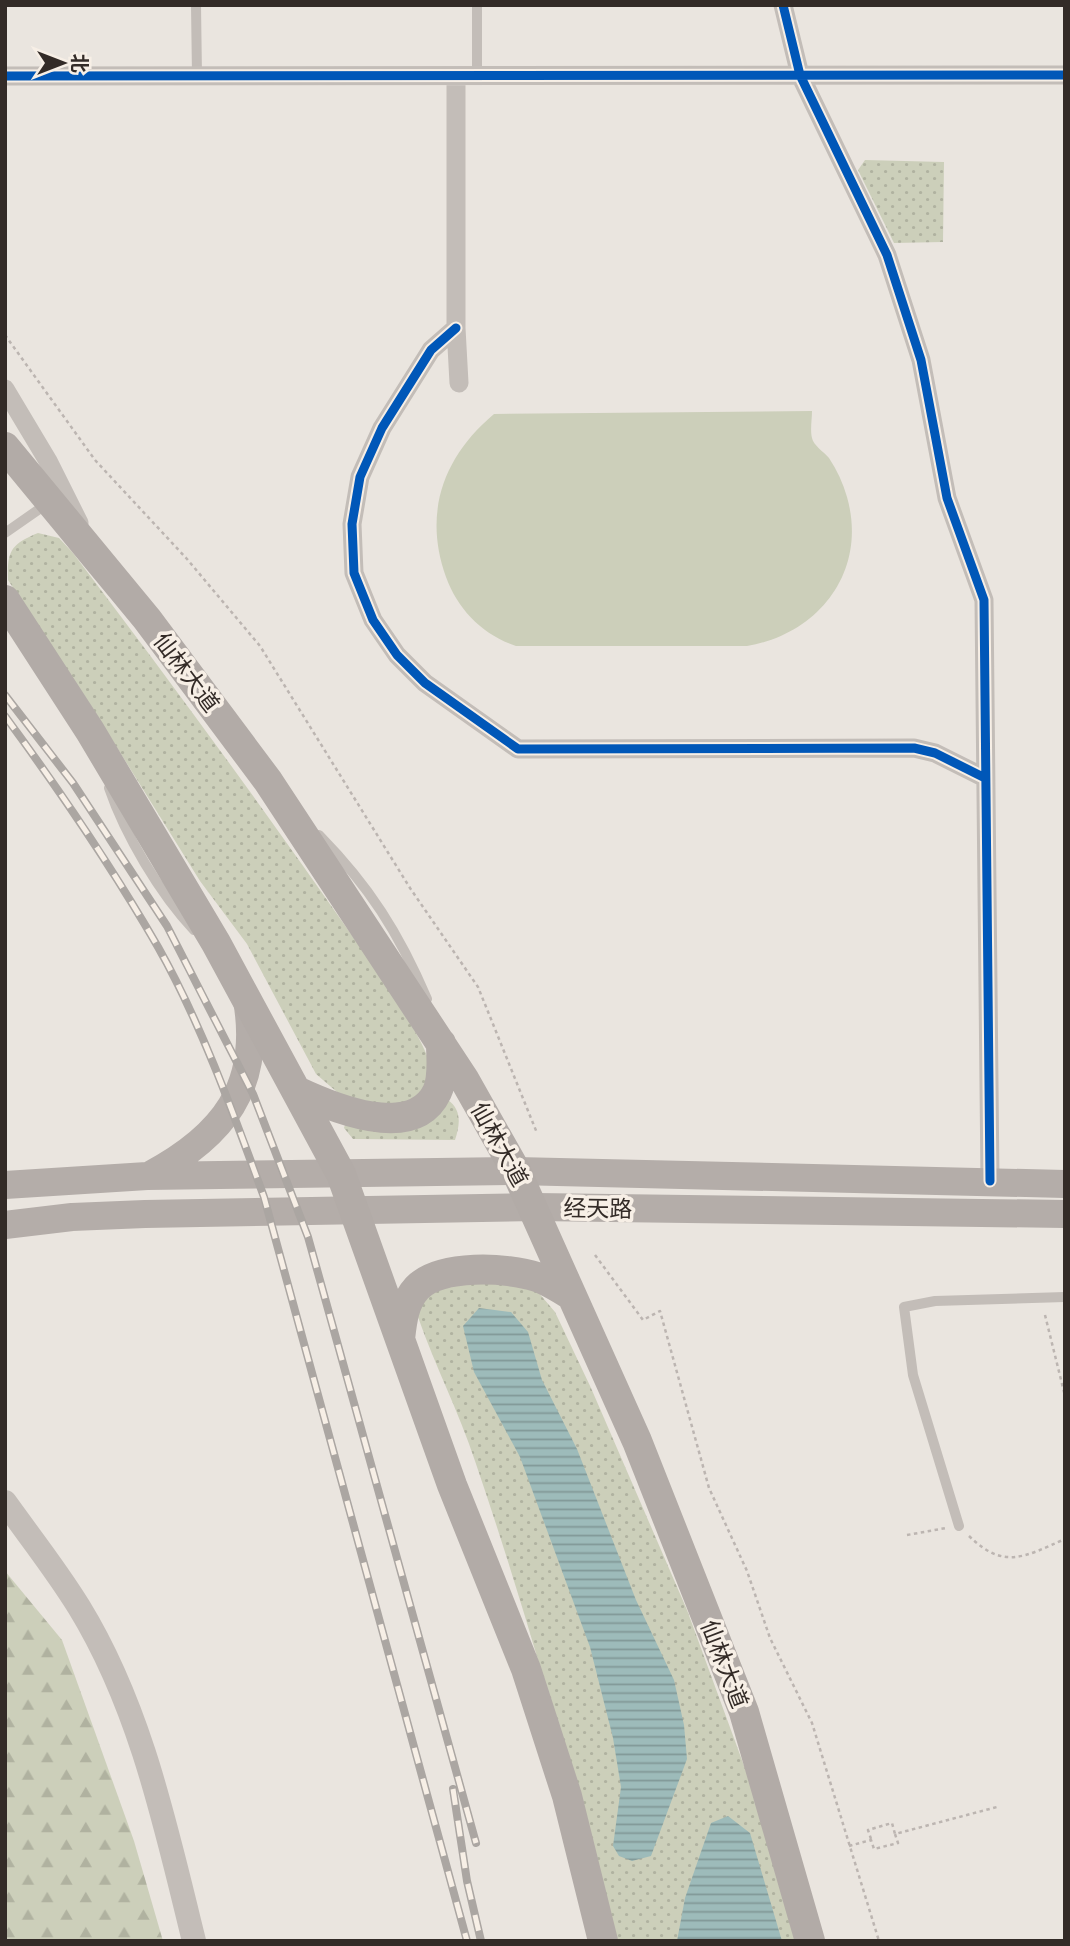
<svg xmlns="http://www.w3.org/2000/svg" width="1070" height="1946" viewBox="0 0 1070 1946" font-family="Ubuntu,'Noto Sans SC',sans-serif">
	<defs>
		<pattern id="grass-dots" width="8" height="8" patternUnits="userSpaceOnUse" patternTransform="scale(1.75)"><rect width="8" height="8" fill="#cccfba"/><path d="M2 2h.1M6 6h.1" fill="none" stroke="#b0b2a0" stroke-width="1.8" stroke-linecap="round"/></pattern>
		<pattern id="forest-firs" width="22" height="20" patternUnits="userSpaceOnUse" patternTransform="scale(1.75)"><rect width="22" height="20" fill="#cccfba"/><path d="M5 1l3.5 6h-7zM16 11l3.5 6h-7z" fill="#b0b2a0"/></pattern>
		<pattern id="water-rules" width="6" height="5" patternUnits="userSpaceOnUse" patternTransform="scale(1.75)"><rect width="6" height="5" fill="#9dbbba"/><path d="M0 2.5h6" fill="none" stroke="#819897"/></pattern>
	</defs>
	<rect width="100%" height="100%" fill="#eae5df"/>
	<path fill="url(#grass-dots)" d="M865,160L944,162L943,242L894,243L858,170Z
		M38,533L59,538L73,553C168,678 261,805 351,934C369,960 426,1039 430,1066C432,1085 416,1097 404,1109L351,1104L316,1074L247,944L200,881L93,709L8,580C7,551 11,544 38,533Z
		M448,1100C462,1110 460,1125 455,1140L353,1139L344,1128L346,1121Z
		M447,1280L520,1283L538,1292L555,1312L591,1388L687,1610L750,1782L797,1941H616C573,1779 529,1619 475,1461C459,1412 435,1366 418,1317L421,1301Z"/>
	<path fill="url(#forest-firs)" d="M5,1571L62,1640L134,1841L163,1941H5Z"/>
	<path fill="#cccfba" d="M812,411C812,419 810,430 812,438C813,445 824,452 829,458C837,470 843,483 847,497C868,571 819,634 747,646H516C483,635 458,610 446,577C423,513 443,457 494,414Z"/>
	<path fill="url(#water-rules)" d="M479,1308L511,1312L528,1332L542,1380L577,1449L636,1600L674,1680L684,1725L687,1759L651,1856L632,1861L619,1856L613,1846L621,1787L613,1738L590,1647L520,1457L474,1372L463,1326Z
		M728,1816L750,1833L782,1941H677L685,1898L711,1823Z"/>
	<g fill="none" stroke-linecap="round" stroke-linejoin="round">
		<path stroke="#bcb5b1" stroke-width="2.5" stroke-dasharray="3.5 3.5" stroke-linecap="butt" d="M5,335L95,460L187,559L260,646L410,888L478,987L537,1133
			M595,1255L643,1320L660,1311L709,1488L747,1571L770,1638L812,1723L879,1941
			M1045,1315L1065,1396
			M907,1535L946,1528
			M969,1536C1004,1570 1024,1557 1065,1539
			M871,1839L868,1830L892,1823L895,1834
			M849,1846L871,1840L874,1849L898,1843L895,1834L997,1807"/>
		<path stroke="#c3bdb8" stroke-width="10" d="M196,5L197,76
			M477,76V5
			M5,533L48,503
			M109,788C125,835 160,894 194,930
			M319,835C369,886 399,933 427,999
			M959,1526L913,1375L904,1307L935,1301L1065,1297"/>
		<path stroke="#c3bdb8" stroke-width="19" d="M783,5L800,75L887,255L921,360L947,498L984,600L990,1181
			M5,76L1065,75
			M456,76V328L459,383
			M456,328L431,350L382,428L360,477L352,524L354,573L373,620L397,655L425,683L518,749L914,748L935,753L985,778
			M5,389L48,461L79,523"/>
		<path stroke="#c3bdb8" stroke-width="24" d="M5,1502C30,1537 57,1571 79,1607C141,1708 166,1828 194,1941"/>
		<path stroke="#b4ada9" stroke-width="28" d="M150,1175C223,1136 262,1087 247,1000
			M5,1185L147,1176L516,1171L1065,1184
			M5,1225L72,1217L145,1214L535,1207L1065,1214"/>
		<path stroke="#b2aba7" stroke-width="30" d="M5,447L147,619L268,781L464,1079L516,1171L637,1441L744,1712L810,1941
			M5,600L90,731L216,943L341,1174L452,1485L526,1669L567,1796L603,1941
			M297,1091C331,1107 413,1142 437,1092C444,1077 441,1058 441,1043
			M400,1339C402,1321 404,1302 417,1288C440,1264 507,1267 537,1277C549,1281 560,1289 571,1295"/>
		<defs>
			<path id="rail" d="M5,695L73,783L167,926L253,1094L308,1237L476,1843
				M5,716C60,791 112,867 158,947C201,1023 234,1115 264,1197L467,1941
				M453,1789L467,1881L481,1941"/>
		</defs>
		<use href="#rail" stroke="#aba6a2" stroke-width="8"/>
		<use href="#rail" stroke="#f7efe6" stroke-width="5" stroke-dasharray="16" stroke-linecap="butt"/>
		<defs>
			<path id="cycleway" d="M783,5L800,75L887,255L921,360L947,498L984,600L990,1181
				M5,76L1065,75
				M456,328L431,350L382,428L360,477L352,524L354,573L373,620L397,655L425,683L518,749L914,748L935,753L985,778"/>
		</defs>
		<use href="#cycleway" stroke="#f7efe6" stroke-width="13"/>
		<use href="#cycleway" stroke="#0057b8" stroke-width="9"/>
	</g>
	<g text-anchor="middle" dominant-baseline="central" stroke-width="7" stroke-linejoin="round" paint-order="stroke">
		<g font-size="23" fill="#332b27" stroke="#f7efe6">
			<text transform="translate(187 672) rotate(53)">仙林大道</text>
			<text transform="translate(500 1144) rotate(61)">仙林大道</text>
			<text transform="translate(598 1208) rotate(1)">经天路</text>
			<text transform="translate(725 1664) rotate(69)">仙林大道</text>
		</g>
	</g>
	<rect width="1070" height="1946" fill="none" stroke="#332b27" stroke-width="14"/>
	<g transform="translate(63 63) rotate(90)" stroke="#f7efe6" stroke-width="5" paint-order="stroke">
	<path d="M0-5L12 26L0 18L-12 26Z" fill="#332b27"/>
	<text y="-10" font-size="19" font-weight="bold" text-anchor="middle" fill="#332b27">北</text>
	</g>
</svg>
